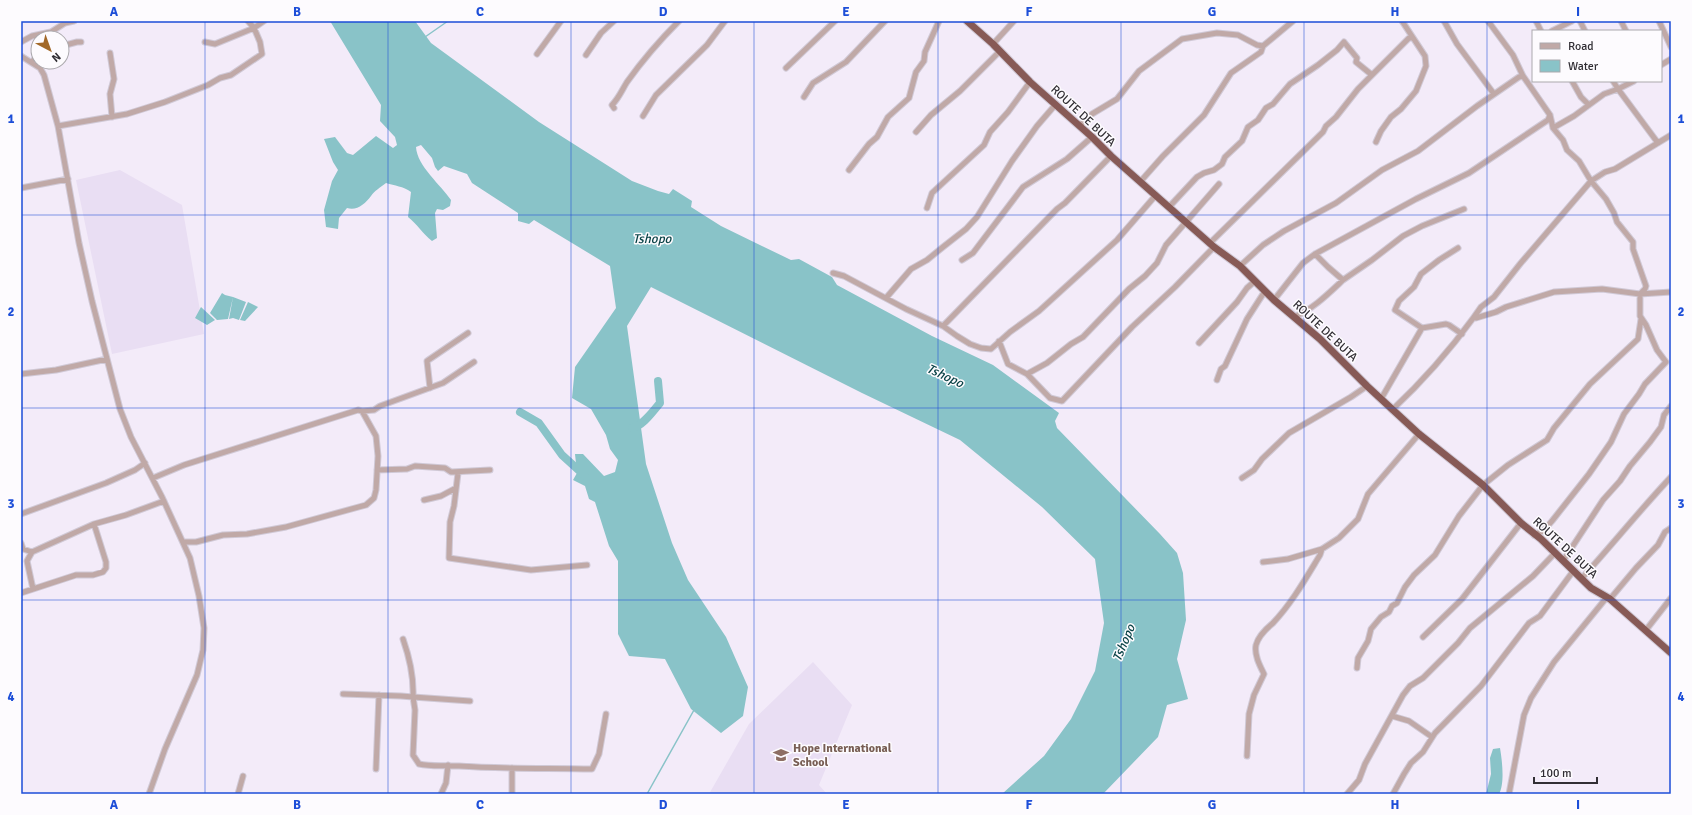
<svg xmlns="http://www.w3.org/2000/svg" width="1692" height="815" viewBox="0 0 1692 815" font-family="Signika,sans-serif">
	<rect width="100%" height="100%" fill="#f3ebf9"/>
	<path fill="#e9def3" d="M120,170L182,205L204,334L112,354L76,180Z
		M813,662L852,705L819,785L827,794H709L749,724Z"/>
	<path fill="#89c3c8" d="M330,21H415L431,43L539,122L632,181L658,191L669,194L673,189L692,201L691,207L721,226L791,260L799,259L832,277L837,285L932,336L993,365L1059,413L1055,421L1057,428L1160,534L1177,553L1183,573L1186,620L1177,659L1188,699L1167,705L1158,737L1103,794H1002L1044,756L1071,719L1095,671L1104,623L1095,559L1042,507L960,440L862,393L651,287L627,326L646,464L672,543L688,580L726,637L748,687L743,716L721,733L691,709L665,659L629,656L618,634V561L609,546L595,502L589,499L585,486L573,480L577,473L575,454H583L604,476L615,472L618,460L610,449L606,435L591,409L572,398L575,367L616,308L610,266L534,220L529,224L518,221V213L472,183L467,174L444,166L438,171L435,167L432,158L421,145L416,147C417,166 441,185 451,200L450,206L443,210L437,209L435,213L437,238L432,241C423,234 417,224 408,217L411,192C403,186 395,186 386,183C381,187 374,191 371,196C365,204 357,211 347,208L339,218L338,229L326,227L324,210L332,181L338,170L333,162L324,139L335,137L347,153L353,155L376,136L393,148L397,145L395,137L380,121L381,105Z
		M222,293L225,295L233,297L228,319L217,320L210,313Z
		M233,297L246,302L239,320L233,318L229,319Z
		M248,302L258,307L245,321L240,320Z
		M201,307L215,320L207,325L195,318Z
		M1500,748C1502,760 1505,783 1499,794H1486L1491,774L1490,758L1493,749Z"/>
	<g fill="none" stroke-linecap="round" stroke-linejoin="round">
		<path stroke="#89c3c8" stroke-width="1.5" d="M425,37L448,21
			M647,794L694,710"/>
		<path stroke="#89c3c8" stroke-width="8" d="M520,412L539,423L562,455L584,475
			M632,428C643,426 653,411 660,403L658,381"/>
		<defs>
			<path id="minor" d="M1444,21L1457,44L1494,94
				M1536,21L1541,31
				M1580,21L1585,31
				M1621,21L1626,31
				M1659,21L1671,47
				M1552,31L1572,21
				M21,42L32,36L51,32L65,23L74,21
				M205,42L215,44L254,28L248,21
				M993,44L1014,21
				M62,46L77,42H81
				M110,53L114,79L110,94L112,117
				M537,54L561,21
				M586,55L601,33L614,21
				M21,56L40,68L44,75L58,126L79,243L92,301L120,409L131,437L162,497L190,558L199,596L204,628L203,650L197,675L165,749L149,794
				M32,62L38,55
				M1661,65L1671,59
				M786,68L835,21
				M1523,76L1550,115L1553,128L1563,140L1567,150L1579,161L1591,181L1606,199L1614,213L1617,222L1633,242V249L1646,286L1645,289L1640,294V316L1646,325L1657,350L1666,362L1645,384L1639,394L1624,414L1611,442L1589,474L1552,521L1543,531L1534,535
				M1572,81L1581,97L1589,105
				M1613,81L1618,89L1634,81
				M804,97L813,83L846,62L885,21
				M614,108L612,105C619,98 622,90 627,82C642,61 661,39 679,21
				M643,116L656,95L707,45L725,21
				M58,126L127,114L165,102L208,85L220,78L231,75L262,54L260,42L254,28L264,21
				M1079,126L1092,114L1117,99L1139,71L1182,39L1217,33L1238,35L1257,45L1263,46L1293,21
				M1553,128L1574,116L1604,94L1618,89L1658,143
				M916,132L931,115L960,91L1000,51
				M1376,142L1381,131L1391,117L1401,109L1416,91L1426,66L1425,56L1402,21
				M849,170L869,144L877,137L888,117L909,98L916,72L924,61L925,52L939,21
				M1140,182L1163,156L1204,115L1231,73L1261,52L1263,46
				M21,188L68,179
				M1169,207L1197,177L1204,173L1214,170L1222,164L1225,157L1242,141L1248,127L1258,120L1266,108L1273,104L1290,84L1318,65L1337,50L1344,42L1357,58L1356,62L1372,75
				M927,208L932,193L984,145L990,132L1008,112L1030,82
				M1210,243L1323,132L1326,126L1336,117L1358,89L1409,38H1413
				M1458,248L1439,260L1421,274L1414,287L1399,301L1395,310L1422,328L1446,324L1449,325L1462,334
				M1315,254L1328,267L1343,280L1372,260L1403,236L1422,226L1464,209
				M962,260L973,253L1023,187L1067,159L1092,137
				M1240,266L1263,245L1284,231L1336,203L1382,170L1418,151L1477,106L1519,77L1523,76L1513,55L1488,21
				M833,273L844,276L906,309L943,326L957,336L970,344L981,348L991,349L1010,332L1039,311L1117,240L1156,195
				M886,298L911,269L927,260L943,247L966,229L977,217L1012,161L1037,126L1056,104
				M1274,300L1303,263L1315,254L1416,199L1469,173L1542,124L1548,120L1550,115
				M1294,317C1313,309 1328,294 1343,280
				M1474,317L1481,307L1494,297L1520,264L1591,181L1605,172L1615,169L1671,135
				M943,326L1057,209L1065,203L1111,156
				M999,341L1008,364L1027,374L1050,398L1062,401L1132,327L1175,287L1214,247
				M1199,343L1237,302L1247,288L1255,281
				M21,374L56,370L107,359
				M1027,374L1047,363L1071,344L1083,337L1129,289L1145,276L1157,263L1166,245L1219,184
				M1217,380L1221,369L1225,366L1247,319L1265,291
				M430,388L427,361L468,333
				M1381,399L1422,328
				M1392,410C1422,382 1450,350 1474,317L1476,318L1496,312L1506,307L1554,292L1602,289L1640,294L1671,292
				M362,411L374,410L380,406L443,383L474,362
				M377,470L407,469L415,466L445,468L451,472L490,470
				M458,473L454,506L450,522L449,558L531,570L587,565
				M153,478L184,465L358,410L362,411L376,436L378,456L376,490L374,498L366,505L286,527L247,534L223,535L196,542H183
				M1242,478L1254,470L1262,459L1289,433L1351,397L1367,386
				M424,500L441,496L456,488
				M21,514L106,483L135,470L145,463
				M21,543L23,549L32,552L27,561L33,589
				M32,552L94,524L126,515L164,501
				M1563,561L1603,500L1620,481L1630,466L1650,442L1661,427L1664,415L1671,406
				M1263,562L1288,559L1322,549L1339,538L1358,519L1368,494L1419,434
				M1582,578C1612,545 1640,510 1671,477
				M21,593L76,575H93L103,572L106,568V562L94,524
				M1610,599L1636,568L1658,545L1665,532L1671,528
				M1646,630L1671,598
				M1423,637L1462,599L1521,523
				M403,639C410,659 414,676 413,697L470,701
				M1357,668L1358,658L1368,641L1371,629L1381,617L1389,612L1392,606L1397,603L1405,587L1414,575L1435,555L1459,516L1483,485L1508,465L1547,440L1554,428L1590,384L1638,339L1641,319
				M343,694L401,696L413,697L415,710L413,755L419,764C432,767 445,765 459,766C503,769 548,768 592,769L599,754L606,714
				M1392,716L1409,721L1432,737
				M1247,756L1249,714L1254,695L1264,674C1260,666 1254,655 1256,645C1258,637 1267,628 1273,623C1292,603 1306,578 1320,555L1322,549
				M512,768V794
				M376,769L379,695
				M238,794L243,776
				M441,794L446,783L448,765
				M1347,794L1359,780L1365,764L1403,695L1410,686L1423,678L1458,643L1470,628L1533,576L1555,553
				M1393,794L1404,774L1411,763L1423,752L1435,733L1481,686L1529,623L1540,616L1574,570
				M1509,794L1524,715L1531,698L1554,662L1607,597"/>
			<path id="highway" d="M967,21L993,44L1030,82L1092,137L1111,156L1214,247L1240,266L1274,300L1320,339L1367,386L1419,434L1483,485L1521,523L1541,539L1591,588L1610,599L1671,653"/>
		</defs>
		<use href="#minor" stroke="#d0c9d6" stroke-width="7"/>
		<use href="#highway" stroke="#d0c9d6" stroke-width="9"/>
		<use href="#minor" stroke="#c0a9a7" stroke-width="5"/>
		<use href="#highway" stroke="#875a56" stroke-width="7"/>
	</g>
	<path fill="none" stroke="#1d4ed8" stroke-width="1" stroke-opacity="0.55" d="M205,21V794M388,21V794M571,21V794M754,21V794M938,21V794M1121,21V794M1304,21V794M1487,21V794M21,215H1671M21,408H1671M21,600H1671"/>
	<defs>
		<symbol id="school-bare" viewBox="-9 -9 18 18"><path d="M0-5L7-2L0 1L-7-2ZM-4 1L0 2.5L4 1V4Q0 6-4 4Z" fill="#8d6e63" stroke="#fdfbfe" stroke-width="2.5" paint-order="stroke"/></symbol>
	</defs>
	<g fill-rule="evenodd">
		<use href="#school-bare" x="770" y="744" width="22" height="22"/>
	</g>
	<g text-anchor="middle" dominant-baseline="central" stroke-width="3" stroke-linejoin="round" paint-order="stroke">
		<g font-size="12" fill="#312e34" stroke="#fdfbfe">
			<text transform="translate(1083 116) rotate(43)">ROUTE DE BUTA</text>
			<text transform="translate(1325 331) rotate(43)">ROUTE DE BUTA</text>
			<text transform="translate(1565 548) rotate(43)">ROUTE DE BUTA</text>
		</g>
		<g font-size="12" font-weight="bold" fill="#785e54" stroke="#fdfbfe" text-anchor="start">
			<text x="793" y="748">Hope International<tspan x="793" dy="14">School</tspan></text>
		</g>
		<g font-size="13" font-style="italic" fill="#053f43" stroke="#fdfbfe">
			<text x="652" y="239">Tshopo</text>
			<text transform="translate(945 376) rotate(25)">Tshopo</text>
			<text transform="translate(1124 643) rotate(-67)">Tshopo</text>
		</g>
	</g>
	<rect width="1692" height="815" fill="none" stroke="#fdfbfe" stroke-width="44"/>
	<rect x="1532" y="30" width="130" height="52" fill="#fdfbfe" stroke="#aba9ad"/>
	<rect x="1540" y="43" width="20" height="6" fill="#c0a9a7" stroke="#aba9ad"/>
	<text x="1568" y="50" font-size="12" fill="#312e34">Road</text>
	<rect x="1540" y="60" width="20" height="12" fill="#89c3c8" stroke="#aba9ad"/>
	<text x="1568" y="70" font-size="12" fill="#312e34">Water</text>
	<g transform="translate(50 50) rotate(139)"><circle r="19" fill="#fdfbfe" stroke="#aba9ad"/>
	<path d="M0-3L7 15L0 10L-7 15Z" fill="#a26828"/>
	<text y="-6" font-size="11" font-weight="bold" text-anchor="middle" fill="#312e34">N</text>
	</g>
	<path d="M1534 777v6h63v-6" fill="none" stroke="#312e34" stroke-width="2"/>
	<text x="1540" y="777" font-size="12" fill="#312e34" stroke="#fdfbfe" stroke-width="3" paint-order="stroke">100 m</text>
	<rect x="22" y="22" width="1648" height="771" fill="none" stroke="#1d4ed8" stroke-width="1.5"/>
	<g font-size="13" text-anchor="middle" font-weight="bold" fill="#1d4ed8">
		<text x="114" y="16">A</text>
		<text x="297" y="16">B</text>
		<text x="480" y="16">C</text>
		<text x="663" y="16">D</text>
		<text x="846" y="16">E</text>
		<text x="1029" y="16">F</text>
		<text x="1212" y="16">G</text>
		<text x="1395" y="16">H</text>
		<text x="1578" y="16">I</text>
		<text x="11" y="123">1</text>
		<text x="1681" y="123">1</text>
		<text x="11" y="316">2</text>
		<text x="1681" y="316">2</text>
		<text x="11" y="508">3</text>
		<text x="1681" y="508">3</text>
		<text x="11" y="701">4</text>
		<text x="1681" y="701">4</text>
		<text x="114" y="809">A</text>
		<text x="297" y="809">B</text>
		<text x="480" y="809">C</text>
		<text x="663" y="809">D</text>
		<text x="846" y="809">E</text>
		<text x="1029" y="809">F</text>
		<text x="1212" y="809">G</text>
		<text x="1395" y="809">H</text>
		<text x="1578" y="809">I</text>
	</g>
</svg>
